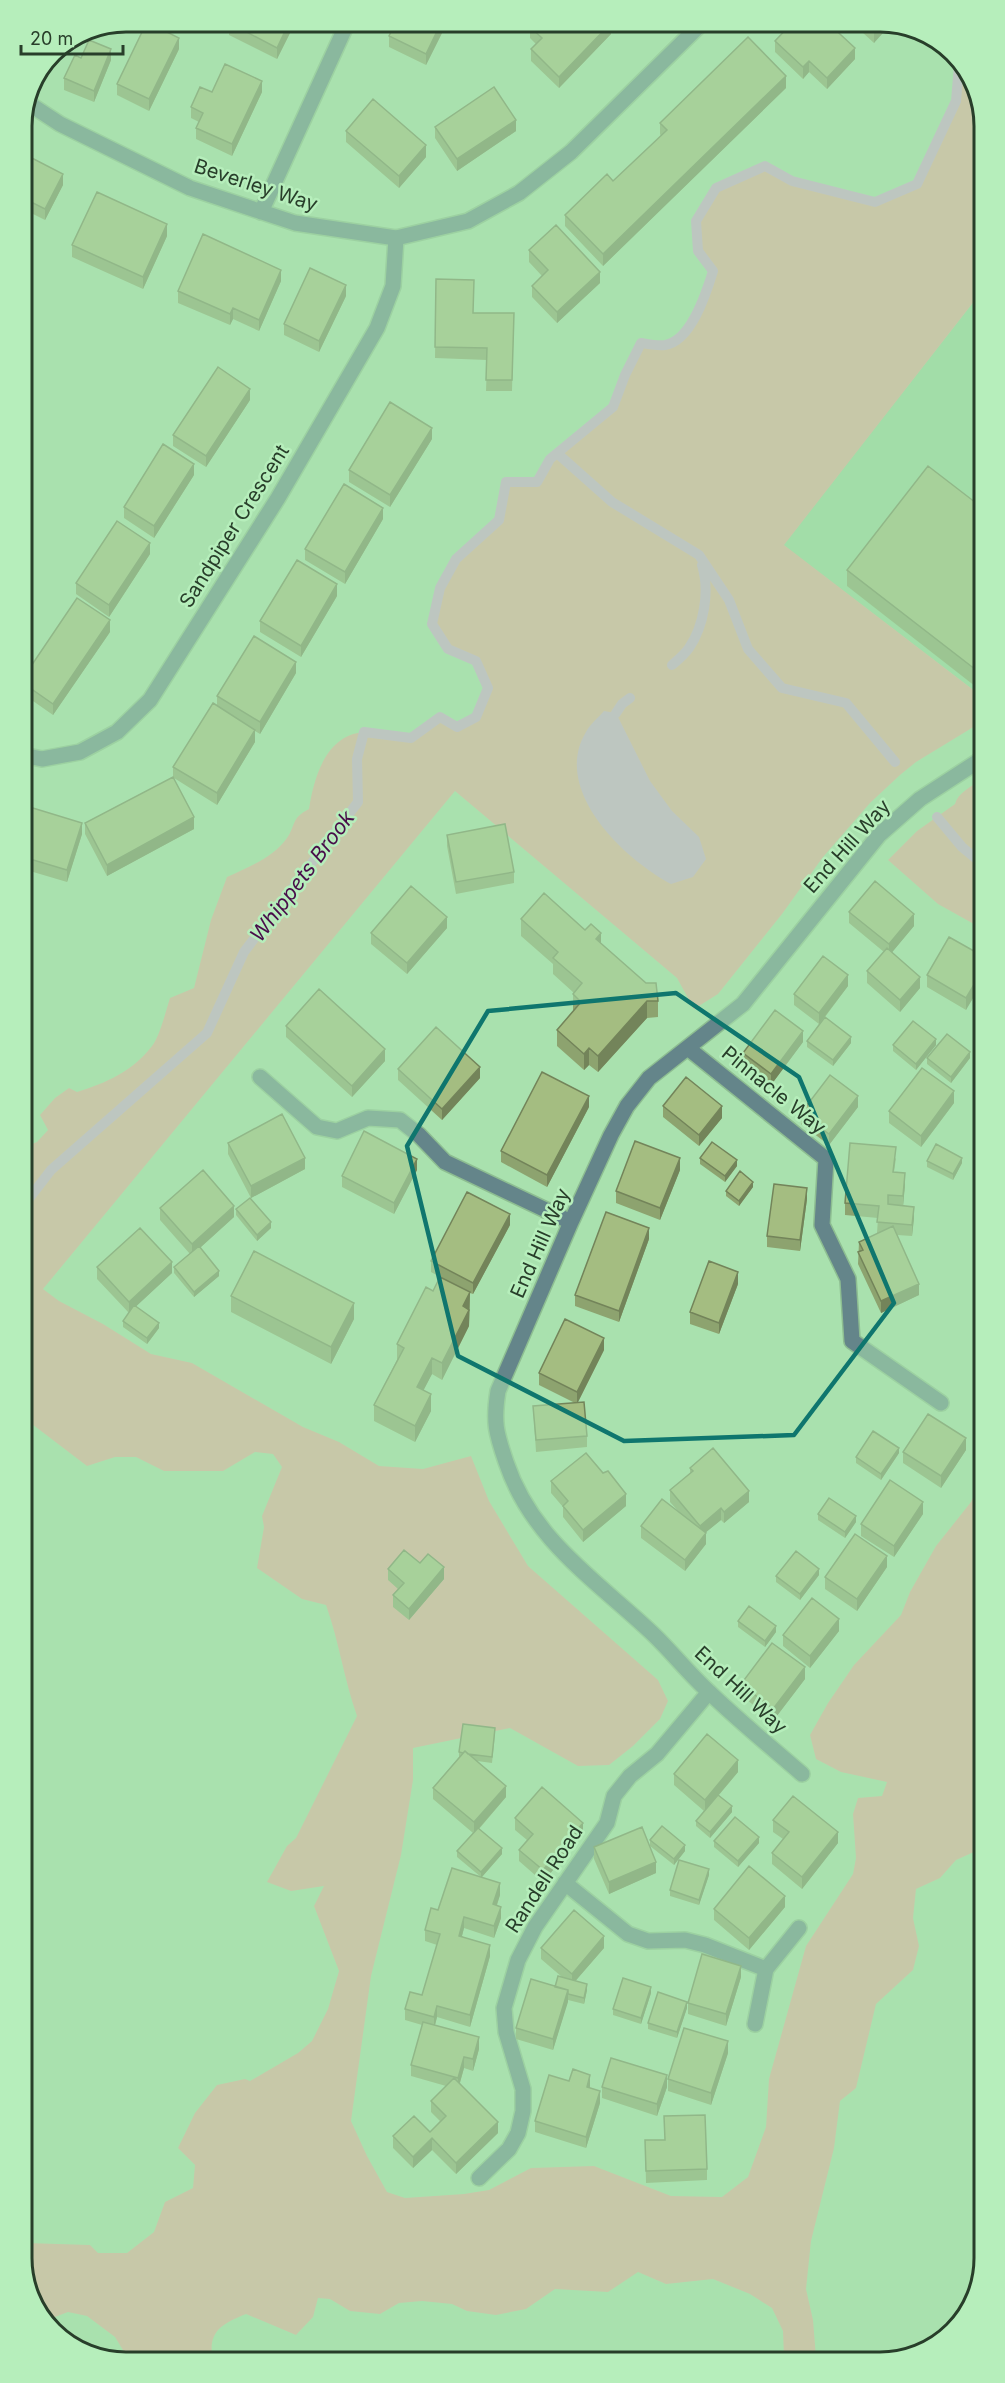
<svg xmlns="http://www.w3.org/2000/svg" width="1005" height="2383" viewBox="0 0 1005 2383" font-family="Inter,sans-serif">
	<rect width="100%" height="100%" fill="#a9e1ae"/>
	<path fill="#99d79f" d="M979,295L980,695L783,545Z"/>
	<path fill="#eca9a1" d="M959,65L979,92V295L784,545L980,695V723L916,762L900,775L870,803L823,857L782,914L718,994L694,1009L677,978L455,791L43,1289L59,1301L103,1324L151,1354L192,1363L303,1427L339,1442L379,1466L423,1469L471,1456L489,1501L528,1566L658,1680L668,1701L660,1719L633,1746L609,1765L578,1766L510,1728L413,1748V1780L401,1855L371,1976L351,2121L367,2156L387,2192L405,2198L464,2194L489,2190L531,2168L594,2166L671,2196L722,2197L748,2177L766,2127L769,2079L806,1946L853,1874L856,1858L853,1814L858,1798L882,1796L887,1782L841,1772L816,1759L810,1735L828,1703L854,1665L901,1615L910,1592L936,1546L971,1502L982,1478L983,1848L956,1860L940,1878L916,1889L913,1918L919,1946L913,1970L876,2004L856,2088L840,2101L834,2148L811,2241L806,2289L813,2320L816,2357H784L783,2331L772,2308L750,2294L713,2279L666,2284L638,2272L608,2292L555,2289L526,2309L496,2315L467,2311L452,2304L422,2301L399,2303L380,2314L350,2311L330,2299L318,2298L313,2317L296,2335L246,2314C221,2324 207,2332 213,2361H172L163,2355L144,2362H136L126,2355L115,2337L87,2316L68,2312L47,2320L26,2291V2243L90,2245L98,2253H127L154,2232L165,2202L193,2188L195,2165L178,2148L195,2113L217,2085L245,2079L250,2081L298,2053L312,2041L328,2009L339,1971L314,1906L324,1886L291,1891L267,1882L287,1846L296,1838L357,1716C344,1680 339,1641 326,1605L302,1599L257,1568L264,1527L262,1516L282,1467L273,1454L255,1452L223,1471H164L136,1457H115L87,1466L24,1418V1147L37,1142L48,1130L40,1115L55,1098L69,1088L77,1092C106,1083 133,1071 152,1046C160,1036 166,1010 170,998L194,988L211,920L227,877C247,868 274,857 287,838C296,825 291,818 309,809C314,777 326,735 364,732C379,731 396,736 411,738L440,717L457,727L476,717L487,688L476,661L448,649L432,624L440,588L456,559L499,520L506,482L537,481L548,463L610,409L641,343C648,344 657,346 665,345C691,341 706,294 713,272L698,251L696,221L716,188L765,166L792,181L875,202L917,184L956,101Z
		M980,781L981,928L938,904L888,860L917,831L955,804C958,793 970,787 980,781Z"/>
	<path fill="#d5a5d5" d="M604,711L616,713L650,781L672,811L699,837L706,859L693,877L671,884C624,859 551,790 586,732C590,724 599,717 604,711Z"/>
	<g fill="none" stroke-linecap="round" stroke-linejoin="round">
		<path stroke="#d5a5d5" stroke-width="10" d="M558,454L612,502L699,555L729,600L748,649L782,688L846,703L895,762
			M672,665C678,660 685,654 689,648C704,626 710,591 702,565
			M616,713L622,704L630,698
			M937,817L962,847L980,862
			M24,1205L51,1170L207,1033L244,952L358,802L357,759L364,732L411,738L440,717L457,727L476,717L488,688L476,661L448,649L432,624L440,588L456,559L499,520L506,482H537L550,459L613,407L625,375L641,343C648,344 657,346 665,345C691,341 706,294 713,271L698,251L696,221L716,188L765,166L792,181L875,202L917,184L956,101L959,65"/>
		<defs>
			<path id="minor" d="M28,103L60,124L190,188L295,223L396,238L468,221L519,193L571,152L702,23
				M261,212L346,26
				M23,755L42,759L80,752L117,732L150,700L278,498L377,328L393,286L396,238
				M689,1049L826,1159L822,1225L848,1279L852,1341L941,1403
				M260,1077L317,1127L337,1131L368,1118L400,1120L419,1135L445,1162L571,1222
				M802,1774C771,1747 739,1721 709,1692C689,1674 672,1652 652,1633C596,1580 532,1540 506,1462C496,1433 493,1422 498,1391L571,1222L611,1135L627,1106L649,1078L743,1004L879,835L920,799L980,760
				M565,1883L628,1934L648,1941L685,1940L705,1945L766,1969L799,1928
				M755,2024L766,1969
				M479,2178L509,2149L518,2133L523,2111V2089L506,2032L504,2008L518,1960L535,1927L607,1823L614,1796L630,1776L657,1754L709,1692"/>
		</defs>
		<use href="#minor" stroke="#8dbd91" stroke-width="18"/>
		<use href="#minor" stroke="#64858a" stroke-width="15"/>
	</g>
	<path fill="#8da36f" d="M886,21L874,43L851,22Z
		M611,24V34L559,88L531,61V49L536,44L530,38V27Z
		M446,25L426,65L389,47V36L394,26Z
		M229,27H293L277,59L229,35Z
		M73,37L68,54L54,50Z
		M775,41L855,59L827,89L809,72L803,79L775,52Z
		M179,49L149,111L117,95V84Z
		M81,58L111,60L94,102L64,90V78Z
		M786,88L603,266L565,226V215L613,181L661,136L660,134V123Z
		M212,92H262L232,156L196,139V128L199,122L191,118V107Z
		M435,127L516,131L457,171L435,138Z
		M346,131L426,157L399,188L346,142Z
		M21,165L63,185L45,220L21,208Z
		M167,236L143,289L72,257V245Z
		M529,250L600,283L557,323L532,297V286L542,276L529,262Z
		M436,279L473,313H514L512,391H486L487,360L435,358Z
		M281,281L259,331L233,319L230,325L178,303V291Z
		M346,296L319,352L284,335V324Z
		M250,400L206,467L173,446V435Z
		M432,439L390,507L349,482V470Z
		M194,475L154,538L124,518V507Z
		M980,506V690L847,586V570Z
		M383,519L345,584L305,560V549Z
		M150,554L109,617L76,594V583Z
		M337,596L301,657L260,632V621Z
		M110,632L53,715L23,694V678Z
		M296,673L260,734L255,731V742L217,805L174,778L194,829L107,876L85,834V823L173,777V767L217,706V696Z
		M23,805L82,834L67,882L23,869Z
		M447,835L514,872V883L456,894L447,846Z
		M849,912L914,926L892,952L920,988L900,1012L867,983V971L884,952L849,923Z
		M521,919L585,930L601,943L658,1001V1017L647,1018L598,1072L589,1065L584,1070L557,1046V1030L573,1011V994L574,993L553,974V964L521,936Z
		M447,928L407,974L371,944V933Z
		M981,955L966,1010L927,987V975Z
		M848,986L825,1017L851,1043L833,1066L807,1047V1041L819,1024L794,1005V994Z
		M286,1026L385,1061L352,1097L286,1037Z
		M981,1028V1048L977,1044V1033Z
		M803,1042L771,1085L743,1065V1053Z
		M893,1045H936L916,1070L893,1051Z
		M927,1058H970L951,1083L927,1064Z
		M398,1069L480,1078L442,1120L398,1080Z
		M954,1103L921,1147L889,1123V1111Z
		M663,1106L722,1118L699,1146L663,1117Z
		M589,1107L547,1187L501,1162V1151Z
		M858,1107L829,1145L801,1124V1113Z
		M228,1143L305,1169L251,1198L228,1154Z
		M700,1158L737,1166L725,1182L700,1164Z
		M896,1158L894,1172L905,1184L903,1206L914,1218L912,1236L897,1235L919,1295L881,1313L858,1264L859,1242L878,1233H877L878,1218L845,1215V1203Z
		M927,1161L962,1163L953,1180L927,1167Z
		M417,1170L394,1214L342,1187V1176Z
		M680,1170L660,1220L616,1203V1191Z
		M753,1187L739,1206L726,1196V1191Z
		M807,1199L800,1251L767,1247V1236Z
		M160,1208L234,1217L200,1248L219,1276L194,1297L174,1273V1267L190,1254L160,1220Z
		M236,1209L271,1228L257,1241L236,1215Z
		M510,1225L473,1294L470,1293L469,1326L442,1380L432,1374L423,1390L431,1411L415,1442L374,1421V1405L397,1360V1344L433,1291L440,1277L431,1272V1261Z
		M649,1239L619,1322L575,1306V1295Z
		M97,1267L172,1273L136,1306L159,1328L147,1344L123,1327V1321L129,1313L97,1279Z
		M738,1284L719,1334L690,1324V1312Z
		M231,1296L354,1319L331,1364L231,1312Z
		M604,1350L578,1402L587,1436V1447L536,1452L533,1406L575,1403L539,1385V1373Z
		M966,1450L941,1488L903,1463V1452Z
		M899,1453L881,1480L856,1463V1457Z
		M690,1468L749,1502L724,1523L721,1520L705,1533L706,1544L685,1571L641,1538V1526L679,1512L670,1502V1490L690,1474Z
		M551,1481L626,1506L583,1542L563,1517V1507L551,1493Z
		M818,1514L856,1522L845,1538L818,1520Z
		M923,1514L894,1557L861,1536V1524Z
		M420,1563L444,1579L409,1620L393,1607V1595L398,1589L388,1580V1569Z
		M887,1567L857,1611L825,1589V1577Z
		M819,1575L800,1600L776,1582V1576Z
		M738,1621L776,1632L765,1647L738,1627Z
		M839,1631L810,1668L783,1646V1635Z
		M805,1679L773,1721L741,1695V1684Z
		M495,1734L492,1763L477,1761L506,1797L479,1829L502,1854L481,1878L500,1895L497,1905L501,1918L494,1938L464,1928L462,1936L490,1956L470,2027L437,2017L435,2025L479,2049L473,2071L464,2068L460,2083L498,2133L456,2174L432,2150L413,2168L393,2148V2136L430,2132L440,2121L431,2112V2101L446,2086L411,2076V2065L422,2025L405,2020V2009L422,1995L437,1945L425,1941V1930L438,1910L481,1877L457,1857V1851L473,1833L433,1799V1788L459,1757V1752Z
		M738,1772L719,1795L732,1812L710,1838L696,1826V1821L704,1811L674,1785V1774Z
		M515,1818L583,1834L543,1882L519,1861V1850L527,1840L515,1830Z
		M773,1820L838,1843L802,1889L772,1864V1853L783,1839L773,1832Z
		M650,1840L685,1851L674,1865L650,1846Z
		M714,1841L759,1843L738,1867L714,1847Z
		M594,1847L656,1873L609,1894L594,1859Z
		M709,1875L699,1905L670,1896V1890Z
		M785,1907L749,1950L714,1920V1909Z
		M541,1948H604L575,1981L587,1990L584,2004L568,2000L553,2050L516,2039V2028L555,1987L562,1977L541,1959Z
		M741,1977L726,2026L688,2014V2003Z
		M651,1993L641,2024L613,2015V2009Z
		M687,2008L677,2038L648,2029V2023Z
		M728,2053L711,2105L668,2091V2079Z
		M569,2081L590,2086V2088L600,2103L586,2148L535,2132V2121Z
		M602,2087H667L657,2116L602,2098Z
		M645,2140H665L707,2169V2180L646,2183Z"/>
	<path fill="#73845a" d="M883,21H886L892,23L874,43V31Z
		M610,24H611V34L559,88V77Z
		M440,25H446L426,65V54Z
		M287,27H293L277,59V48Z
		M73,37L68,54L69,40Z
		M179,38V49L149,111V99Z
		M855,48V59L827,89V78Z
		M111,49V60L94,102V91Z
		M809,61V72L803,79V67Z
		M786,76V88L603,266V254Z
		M262,81V92L232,156V144Z
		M516,120V131L457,171V159Z
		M426,145V157L399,188V176Z
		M63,174V185L45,220V209Z
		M167,224V236L143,289V277Z
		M281,270V281L259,331V320Z
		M600,272V283L557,323V312Z
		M346,285V296L319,352V341Z
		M233,308V319L230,325V314Z
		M250,389V400L206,467V456Z
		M432,428V439L390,507V495Z
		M194,464V475L154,538V526Z
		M383,508V519L345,584V572Z
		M150,543V554L109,617V605Z
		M337,584V596L301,657V646Z
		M110,620V632L53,715V704Z
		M296,662V673L260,734V722Z
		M255,730V742L217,805V793Z
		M194,817V829L107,876V865Z
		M82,823V834L67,882V870Z
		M914,914V926L889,956V944Z
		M447,917V928L407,974V963Z
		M601,933V949L596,939Z
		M981,973V985L966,1010V998Z
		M848,975V986L819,1024V1013Z
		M920,977V988L900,1012V1000Z
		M647,1001V1018L598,1072V1056Z
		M803,1031V1042L771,1085V1074Z
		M851,1037V1043L833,1066V1060Z
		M936,1039V1045L916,1070V1064Z
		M589,1048V1065L584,1070V1054Z
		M385,1049V1061L352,1097V1086Z
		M970,1052V1058L951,1083V1077Z
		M480,1067V1078L442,1120V1109Z
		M954,1091V1103L921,1147V1136Z
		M589,1096V1107L547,1187V1175Z
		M858,1096V1107L829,1145V1134Z
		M722,1106V1118L699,1146V1135Z
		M305,1158V1169L251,1198V1186Z
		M680,1158V1170L660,1220V1208Z
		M962,1158V1163L953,1180V1174Z
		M417,1159V1170L394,1214V1203Z
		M737,1160V1166L725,1182V1176Z
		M905,1173V1184L903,1207V1196Z
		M753,1182V1187L739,1206V1201Z
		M807,1188V1199L800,1251V1240Z
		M234,1206V1217L192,1255V1244Z
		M914,1207V1218L912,1236V1225Z
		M510,1214V1225L473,1294V1283Z
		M271,1222V1228L257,1241V1235Z
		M649,1228V1239L619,1322V1311Z
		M172,1262V1273L129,1313V1302Z
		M219,1271V1276L194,1297V1292Z
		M738,1272V1284L719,1334V1323Z
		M919,1284V1295L881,1313V1301Z
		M470,1292L469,1326L442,1380V1363L463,1306Z
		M354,1303V1319L331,1364V1347Z
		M159,1323V1328L147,1344V1338Z
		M604,1338V1350L577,1404V1392Z
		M432,1358V1374L417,1403V1387Z
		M431,1394V1411L415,1442V1426Z
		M966,1438V1450L941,1488V1476Z
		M899,1448V1453L881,1480V1474Z
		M749,1491V1502L724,1523V1512Z
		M626,1494V1506L583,1542V1530Z
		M923,1502V1514L894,1557V1546Z
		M721,1508V1520L700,1537V1526Z
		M856,1516V1522L845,1538V1532Z
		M706,1533V1544L685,1571V1560Z
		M887,1556V1567L857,1611V1599Z
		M444,1567V1579L409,1620V1609Z
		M819,1569V1575L800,1600V1594Z
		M839,1619V1631L810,1668V1656Z
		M776,1626V1632L765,1647V1641Z
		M805,1667V1679L773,1721V1709Z
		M738,1760V1772L705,1811V1800Z
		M506,1786V1797L474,1834V1822Z
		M732,1806V1812L710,1838V1832Z
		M583,1823V1834L543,1882V1870Z
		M838,1832V1843L802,1889V1877Z
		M759,1837V1843L738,1867V1861Z
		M685,1845V1851L674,1865V1859Z
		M502,1848V1854L481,1878V1872Z
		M656,1862V1873L609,1894V1882Z
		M709,1869V1875L699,1905V1900Z
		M500,1883V1895L493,1916V1904Z
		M785,1896V1907L749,1950V1938Z
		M501,1907V1918L494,1938V1926Z
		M464,1917V1928L459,1947V1936Z
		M604,1936V1948L572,1985V1974Z
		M490,1945V1956L470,2027V2015Z
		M741,1966V1977L726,2026V2014Z
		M587,1984V1990L584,2004V1998Z
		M651,1987V1993L641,2024V2018Z
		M568,1990V2002L553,2050V2039Z
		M687,2002V2008L677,2038V2032Z
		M437,2006V2017L434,2029V2017Z
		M479,2037V2049L473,2071V2059Z
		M728,2041V2053L711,2105V2093Z
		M464,2057V2068L458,2089V2078Z
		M590,2075V2086L587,2099V2087Z
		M667,2075V2087L657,2116V2104Z
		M600,2091V2103L586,2148V2137Z
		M498,2122V2133L456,2174V2163Z
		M432,2138V2150L413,2168V2157Z"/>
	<path fill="#a4bd81" stroke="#73845a" stroke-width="1.5" d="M864,21H883L874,31Z
		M793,22H827L855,48L827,78L809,61L803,67L775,41Z
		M610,24L559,77L531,49L542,38L530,27L532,25Z
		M440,25L426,54L389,36L394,26Z
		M237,27H287L277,48Z
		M144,28H159L179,38L149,99L117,84Z
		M748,37L786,76L603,254L565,215L607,174L613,181L667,130L660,123Z
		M89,40L111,49L94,91L64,78L75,55L81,58Z
		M225,64L262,81L232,144L196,128L203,113L191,107L200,87L212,92Z
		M494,87L516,120L457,159L435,127Z
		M373,99L426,145L399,176L346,131Z
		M26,155L63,174L45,209L21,197V165Z
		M97,192L167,224L143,277L72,245Z
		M556,225L600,272L557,312L532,286L548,270L529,250Z
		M203,234L281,270L259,320L233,308L230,314L178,291Z
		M310,268L346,285L319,341L284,324Z
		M436,279L474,280L473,313H514L512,380H486L487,348L435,347Z
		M218,367L250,389L206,456L173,435Z
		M390,402L432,428L390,495L349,470Z
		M163,444L194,464L154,526L124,507Z
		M928,466L980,506V673L847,570Z
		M344,484L383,508L345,572L305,549Z
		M117,521L150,543L109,605L76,583Z
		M297,560L337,584L301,646L260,621Z
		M77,598L110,620L53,704L23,683V678Z
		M254,636L296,662L260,722L217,696Z
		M213,703L255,730L217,793L173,767Z
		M173,777L194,817L107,865L85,823Z
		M23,805L82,823L67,870L23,857Z
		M505,824L514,872L456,882L447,835Z
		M875,881L914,914L889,944L849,912Z
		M411,886L447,917L407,963L371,933Z
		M544,893L585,930L591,924L601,933L596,939L646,983H656L658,1001H647L598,1056L589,1048L584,1054L557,1030L581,1002L573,994L582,983L553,958L558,952L521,919Z
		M949,937L981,955V973L966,998L927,975Z
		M887,948L920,977L900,1000L867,971Z
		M823,956L848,975L819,1013L794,994Z
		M319,989L385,1049L352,1086L286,1026Z
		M775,1010L803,1031L771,1074L743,1053Z
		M825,1017L851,1037L833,1060L807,1041Z
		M913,1021L936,1039L916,1064L893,1045Z
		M436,1027L480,1067L442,1109L398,1069Z
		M981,1028V1036L977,1033Z
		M947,1034L970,1052L951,1077L927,1058Z
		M922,1068L954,1091L921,1136L889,1111Z
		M542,1072L589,1096L547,1175L501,1151Z
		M830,1075L858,1096L829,1134L801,1113Z
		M686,1077L722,1106L699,1135L663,1106Z
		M282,1114L305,1158L251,1186L228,1143Z
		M364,1131L417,1159L394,1203L342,1176Z
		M635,1141L680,1158L660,1208L616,1191Z
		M712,1142L737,1160L725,1176L700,1158Z
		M850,1143L896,1147L893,1172L905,1173L903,1196L888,1195V1204L914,1207L912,1225L877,1222L879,1206L845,1203Z
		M936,1144L962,1158L953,1174L927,1161Z
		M203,1170L234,1206L192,1244L160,1208Z
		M740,1171L753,1182L739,1201L726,1191Z
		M774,1184L807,1188L800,1240L767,1236Z
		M467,1192L510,1214L473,1283L431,1261Z
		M250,1198L271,1222L257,1235L236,1209Z
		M606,1212L649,1228L619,1311L575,1295Z
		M893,1226L919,1284L881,1301L858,1252L863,1250L859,1242Z
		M140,1228L172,1262L129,1302L97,1267Z
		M199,1246L219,1271L194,1292L174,1267Z
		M254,1251L354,1303L331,1347L231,1296Z
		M709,1261L738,1272L719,1323L690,1312Z
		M440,1277L470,1292L463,1306L469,1310L442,1363L432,1358L417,1387L431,1394L415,1426L374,1405L404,1348L397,1344L426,1287L433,1291Z
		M134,1305L159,1323L147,1338L123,1321Z
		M565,1319L604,1338L577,1392L539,1373Z
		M584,1402L587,1436L536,1440L533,1406Z
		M928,1414L966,1438L941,1476L903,1452Z
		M873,1431L899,1448L881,1474L856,1457Z
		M713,1448L749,1491L724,1512L721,1508L700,1526L670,1490L693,1471L690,1468Z
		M586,1453L603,1473L608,1471L626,1494L583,1530L563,1506L568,1501L551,1481Z
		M890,1480L923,1502L894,1546L861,1524Z
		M829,1498L856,1516L845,1532L818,1514Z
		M662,1499L706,1533L685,1560L641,1526Z
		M855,1534L887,1556L857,1599L825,1577Z
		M404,1550L420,1563L428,1554L444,1567L409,1609L393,1595L404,1583L388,1569Z
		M796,1551L819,1569L800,1594L776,1576Z
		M812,1598L839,1619L810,1656L783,1635Z
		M749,1606L776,1626L765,1641L738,1621Z
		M772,1643L805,1667L773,1709L741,1684Z
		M463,1724L495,1728L492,1757L468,1754L465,1751L463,1753L459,1752Z
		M707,1734L738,1760L705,1800L674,1774Z
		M465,1751L506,1786L474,1822L433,1788Z
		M542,1787L583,1823L543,1870L519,1850L533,1834L515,1818Z
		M718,1795L732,1806L710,1832L696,1821Z
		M793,1796L838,1832L802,1877L772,1853L789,1832L773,1820Z
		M735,1817L759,1837L738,1861L714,1841Z
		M662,1826L685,1845L674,1859L650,1840Z
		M642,1827L656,1862L609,1882L594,1847Z
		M478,1828L502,1848L481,1872L457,1851Z
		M679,1860L709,1869L699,1900L670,1890Z
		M749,1866L785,1896L749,1938L714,1909Z
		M452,1868L500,1883L493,1904L501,1907L494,1926L464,1917L459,1936L490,1945L470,2015L437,2006L434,2017L405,2009L410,1992L422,1995L440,1934L425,1930L431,1908L438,1910Z
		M574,1910L604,1936L572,1974L541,1948Z
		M702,1954L741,1966L726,2014L688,2003Z
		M558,1976L587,1984L584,1998L568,1994V1990L555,1987Z
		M623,1978L651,1987L641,2018L613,2009Z
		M531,1979L568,1990L553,2039L516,2028Z
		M658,1992L687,2002L677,2032L648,2023Z
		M423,2022L479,2037L473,2059L464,2057L458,2078L411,2065Z
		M684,2028L728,2041L711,2093L668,2079Z
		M611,2058L667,2075L657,2104L602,2087Z
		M573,2069L590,2075L587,2087L600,2091L586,2137L535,2121L549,2075L569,2081Z
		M454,2078L498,2122L456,2163L432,2138L413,2157L393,2136L414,2116L430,2132L446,2116L431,2101Z
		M705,2115L707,2169L646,2171L645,2140H665L664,2116Z"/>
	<path d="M0 0H1005V2383H0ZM676,993L799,1077L894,1303L794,1435L624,1441L458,1356L407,1146L488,1011Z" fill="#a9e1ae" fill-opacity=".55" fill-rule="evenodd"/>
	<path fill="none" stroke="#0f766e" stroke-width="4.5" stroke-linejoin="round" d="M676,993L799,1077L894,1303L794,1435L624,1441L458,1356L407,1146L488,1011Z"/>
	<g text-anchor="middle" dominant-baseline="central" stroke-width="5" stroke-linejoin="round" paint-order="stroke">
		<g font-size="20" fill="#283e2a" stroke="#b6eebb">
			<text transform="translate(256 185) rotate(18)">Beverley Way</text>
			<text transform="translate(234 526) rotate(-58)">Sandpiper Crescent</text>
			<text transform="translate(847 846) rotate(-48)">End Hill Way</text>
			<text transform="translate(774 1090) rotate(39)">Pinnacle Way</text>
			<text transform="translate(540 1243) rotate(-66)">End Hill Way</text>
			<text transform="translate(741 1690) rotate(43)">End Hill Way</text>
			<text transform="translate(544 1879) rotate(-57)">Randell Road</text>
		</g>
		<g font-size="21" font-style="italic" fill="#480e4a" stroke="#b6eebb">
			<text transform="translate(302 876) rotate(-53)">Whippets Brook</text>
		</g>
	</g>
	<path d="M0 0H1005V2383H0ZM126 32H880A94 94 0 0 1 974 126V2258A94 94 0 0 1 880 2352H126A94 94 0 0 1 32 2258V126A94 94 0 0 1 126 32Z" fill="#b6eebb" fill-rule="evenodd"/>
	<path fill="none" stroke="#283e2a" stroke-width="3" d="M126 32H880A94 94 0 0 1 974 126V2258A94 94 0 0 1 880 2352H126A94 94 0 0 1 32 2258V126A94 94 0 0 1 126 32Z"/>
	<path d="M21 45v9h102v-9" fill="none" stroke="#283e2a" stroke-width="3"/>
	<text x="30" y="45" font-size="18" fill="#283e2a" stroke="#b6eebb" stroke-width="4.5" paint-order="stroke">20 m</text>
</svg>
